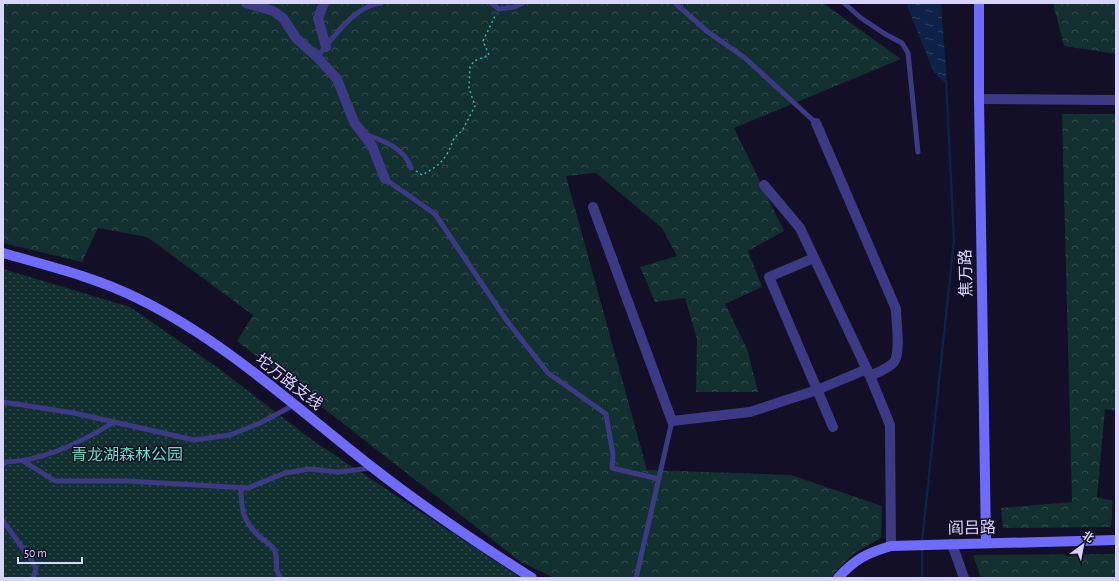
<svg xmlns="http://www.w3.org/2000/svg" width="1119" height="581" viewBox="0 0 1119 581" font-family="'Alegreya Sans','Noto Sans SC',sans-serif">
	<defs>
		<pattern id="forest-crowns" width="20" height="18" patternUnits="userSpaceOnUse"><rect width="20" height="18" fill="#12302f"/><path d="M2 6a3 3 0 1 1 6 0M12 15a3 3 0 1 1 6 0" fill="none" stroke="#344d4e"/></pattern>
		<pattern id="park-dots" width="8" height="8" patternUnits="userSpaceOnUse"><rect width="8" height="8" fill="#12302f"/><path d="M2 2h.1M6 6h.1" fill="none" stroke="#344d4e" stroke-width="1.8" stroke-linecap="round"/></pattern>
		<pattern id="water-ripples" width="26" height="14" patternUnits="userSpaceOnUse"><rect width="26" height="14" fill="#0c2248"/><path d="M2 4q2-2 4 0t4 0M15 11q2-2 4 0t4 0" fill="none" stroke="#2f4163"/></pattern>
	</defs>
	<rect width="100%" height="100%" fill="#130f26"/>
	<path fill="url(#forest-crowns)" d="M3,3H823L901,59L734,128L784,231L748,251L762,287L725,304L747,349L758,392H696L697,339L685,298L655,302L640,267L677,256L662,228L596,173L566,176L647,470L791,475L882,506L881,538L853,554L830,578H554L521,562L237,341L253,315L147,237L98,228L82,262L3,243Z
		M1053,3H1116V54L1064,46Z
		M1062,114H1116V411L1105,409L1097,497L1113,501L1111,527L1003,528L1001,508L1072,502Z
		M1116,554V578H981L973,555Z"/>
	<path fill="url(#park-dots)" d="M3,269L130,307L218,368L315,442L521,578H3Z"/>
	<path fill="url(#water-ripples)" d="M906,3H941L947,84L934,73Z"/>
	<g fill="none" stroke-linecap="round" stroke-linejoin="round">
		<path stroke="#0c2248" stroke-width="2.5" d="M922,542L954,240L946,81
			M922,547V578"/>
		<path stroke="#2fb8b0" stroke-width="1.5" stroke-dasharray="2 3" stroke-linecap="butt" d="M416,171L422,175C433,169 441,164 447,154C453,144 451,139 462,131L475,106L469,88L470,67L474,61L489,55L483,41L496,14"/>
		<path stroke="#3d3a85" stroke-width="5" d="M491,3L499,9L514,7L523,3
			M675,3L708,32L745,58L816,123
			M844,3L861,18L885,34L902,43L908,53L918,152
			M317,57C334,37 354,6 381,3
			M365,134C383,141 404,147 411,168
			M385,179L435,214L507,321L548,373L606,414L613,455L612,468L659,479
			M3,402L74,413L194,440L230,435L260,423L294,405
			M23,461L55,481H127L248,488L285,473L309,469L338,472L371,468
			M3,465L6,462C44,461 82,442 114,422
			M241,487C241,509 243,522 260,537C264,540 271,545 274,549C279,559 273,569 281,578
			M3,521L32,561L36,569L33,578
			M636,578L672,421"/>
		<path stroke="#3d3a85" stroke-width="10" d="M246,3L273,11L283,18L296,38L317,57L337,79L354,122L372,146L385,179
			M324,3L318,18L326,47
			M979,99L1116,100
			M816,123L896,309C896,321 901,353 894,362C888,369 878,372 870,376
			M764,185L800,228L870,376L890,425L891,546
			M593,207L672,421L750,412L817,390L867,369
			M814,258L769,277L833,427
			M952,544L964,578"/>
		<path stroke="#6f6bff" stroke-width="10" d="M979,3V99L986,543
			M3,253C48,266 95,277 137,298C224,340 296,408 372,467C423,507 477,543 532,578
			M838,578C855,559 867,553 891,546L1116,540"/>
	</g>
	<g text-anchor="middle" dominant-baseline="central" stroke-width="3" stroke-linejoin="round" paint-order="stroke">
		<g font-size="16" fill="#d9d4ff" stroke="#130f26">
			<text transform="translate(966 273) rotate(-91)">焦万路</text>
			<text transform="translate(289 382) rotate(38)">坨万路支线</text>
			<text transform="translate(972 528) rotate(-1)">阎吕路</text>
		</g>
		<g font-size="16" fill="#5fe0c0" stroke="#130f26">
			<text x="127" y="455">青龙湖森林公园</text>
		</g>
	</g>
	<rect width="1119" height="581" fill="none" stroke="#d9d4ff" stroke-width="8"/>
	<g transform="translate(1083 545) rotate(32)" stroke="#130f26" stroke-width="3" paint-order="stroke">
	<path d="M0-3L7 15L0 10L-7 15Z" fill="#d9d4ff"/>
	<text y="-6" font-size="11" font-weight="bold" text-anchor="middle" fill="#d9d4ff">北</text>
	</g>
	<path d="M18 557v6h64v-6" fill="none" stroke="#d9d4ff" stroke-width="2"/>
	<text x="24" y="557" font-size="12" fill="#d9d4ff" stroke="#130f26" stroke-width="3" paint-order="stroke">50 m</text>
</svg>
